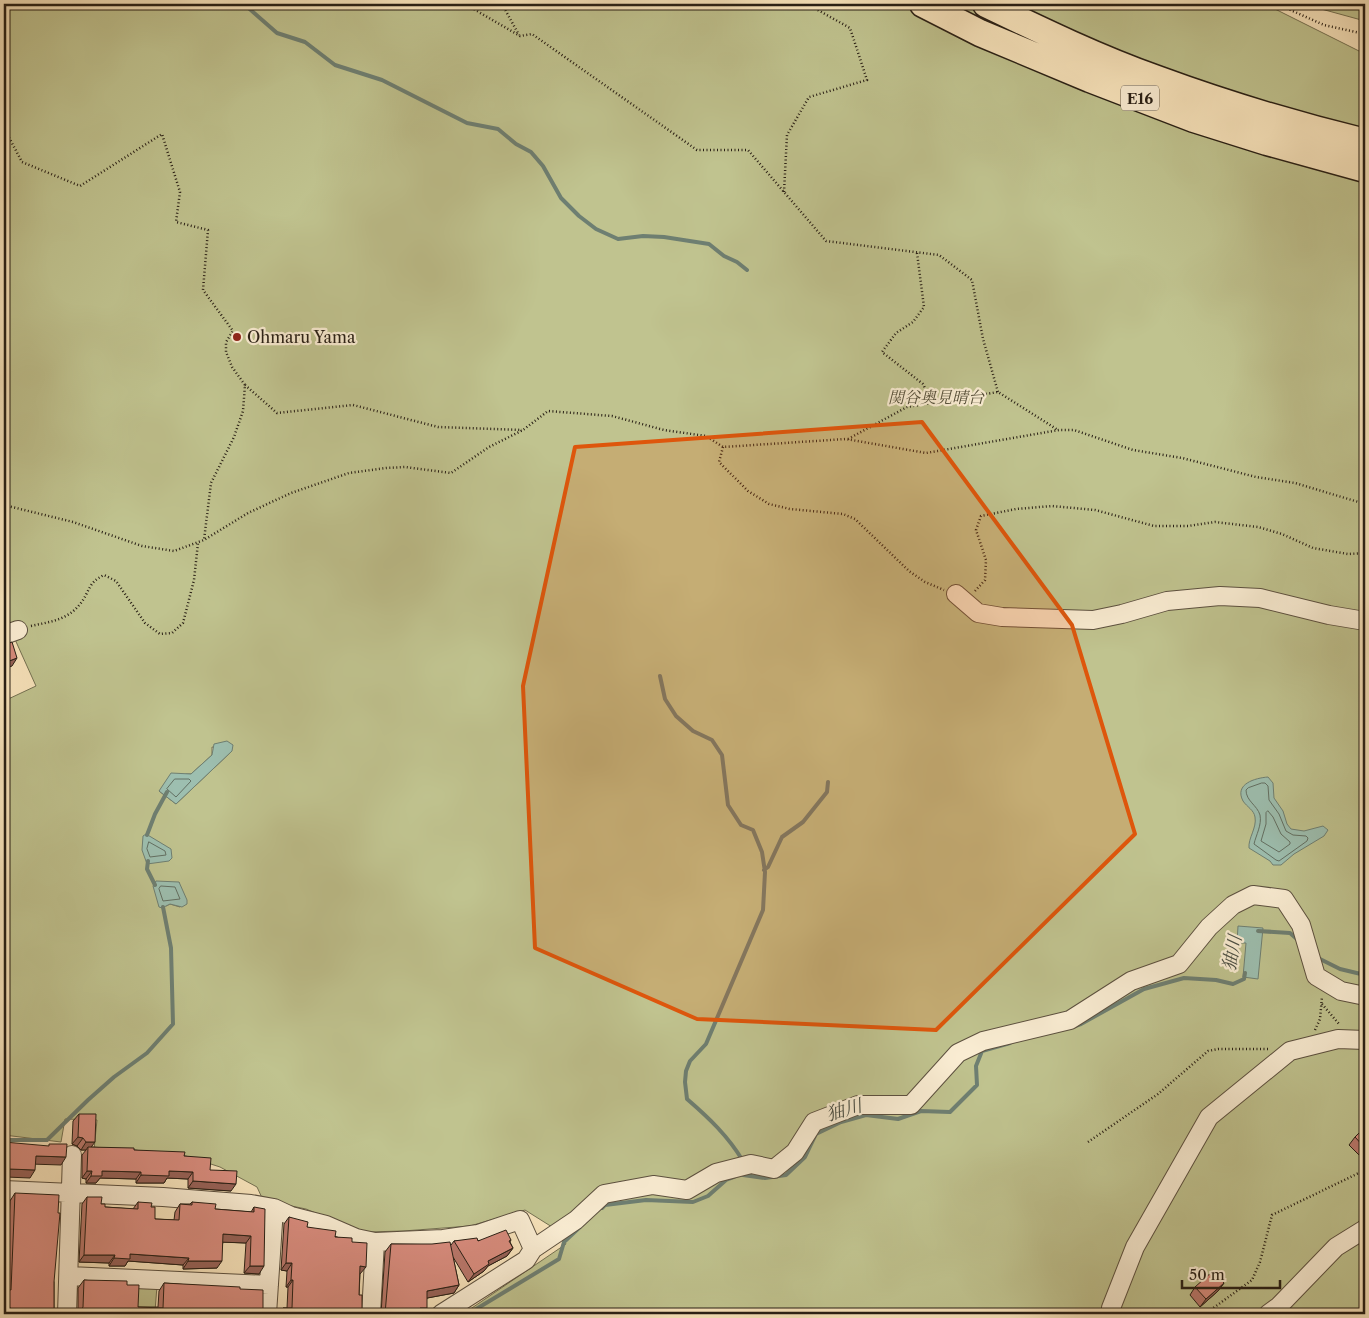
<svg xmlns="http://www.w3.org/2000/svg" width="1369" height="1318" viewBox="0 0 1369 1318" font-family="'Libre Caslon Text','Noto Serif JP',serif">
	<rect width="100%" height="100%" fill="#f8e4bc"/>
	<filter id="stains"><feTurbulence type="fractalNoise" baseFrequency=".004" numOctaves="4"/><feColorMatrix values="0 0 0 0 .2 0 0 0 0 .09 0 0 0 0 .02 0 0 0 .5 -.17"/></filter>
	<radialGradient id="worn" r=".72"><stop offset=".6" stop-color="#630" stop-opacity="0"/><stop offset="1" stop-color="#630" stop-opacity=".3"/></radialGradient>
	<path fill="#c0c38f" stroke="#747152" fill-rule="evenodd" d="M4,4H1265L1365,54V1314H463L566,1244L560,1232L525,1210L470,1226L403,1231L367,1232L342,1224L306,1209L263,1200L257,1187L220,1167L183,1155L94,1150L97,1120L65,1119L61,1142L4,1135V701L36,686L4,615ZM212,747L232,751L176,804L159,791L186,774H191L212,755ZM179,882L180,907L170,904L166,906Z
		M1315,4H1365V21L1314,7Z
		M136,1285L157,1286L155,1311L135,1310Z"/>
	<path fill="#9dbfb0" stroke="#6e7f72" d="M227,741L233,745L232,751L176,804L159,791L171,773L191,774L212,755L214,744Z
		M1268,777L1273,783L1274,798L1283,811L1287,824L1291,829L1304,831L1323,826L1328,830L1324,836L1294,854L1281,865H1273L1270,861L1249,848C1248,838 1257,828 1255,817C1254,810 1247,807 1243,801C1234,784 1255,778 1268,777Z
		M146,834L171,849L172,858L169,861L147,864L142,850L143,836Z
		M156,881L179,882L187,900V904L182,907L170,904L162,908L159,907L153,886Z
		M1238,926L1263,928L1258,979L1243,977L1246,943H1237Z"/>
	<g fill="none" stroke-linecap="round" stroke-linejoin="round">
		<path stroke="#626f62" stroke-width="1" d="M175,779H189L191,781L176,797L167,789Z
			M1262,783H1265L1268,786L1269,800L1279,814L1286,831L1293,835L1306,836L1308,838L1307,841L1279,861L1276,860L1254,844C1256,835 1262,825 1260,815C1257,805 1246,801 1246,790L1248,788Z
			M1268,811L1273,817L1281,834L1290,842V844L1279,852L1261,841L1266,824V813Z
			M149,842L165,851L166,855L150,857L147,849Z
			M161,886L175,887L180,899L163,901L159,889Z"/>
		<path stroke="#6e7f72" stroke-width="4" d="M244,4L277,33L305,42L335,65L382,80L467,123L498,129L516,144L531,152L543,166L561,198L579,216L596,229L618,239L643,236L664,237L709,244L724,256L737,262L747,270
			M660,676L665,699L676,716L693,731L712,740L722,755L728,805L741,825L753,830L762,852L765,872L763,910L706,1044L690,1061L686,1071L685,1082L687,1099C709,1118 728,1136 743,1161
			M147,835L155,814L167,792
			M148,861L147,869L155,885
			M764,870L768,867L782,837L803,822L827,792L828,782
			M1258,931L1290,933L1298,940
			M1316,957L1340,969L1365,975
			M1075,1026L1081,1024L1144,989L1184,978L1216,980L1233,984L1244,979L1245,973
			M4,1140H47L88,1100L114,1077L147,1053L173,1024L171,948L163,907
			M743,1175L765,1178L786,1175L805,1157L816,1134L841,1122L866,1115L898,1119L921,1111L950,1112L977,1085L976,1066L982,1051L1010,1043
			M602,1208L605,1205L646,1200L693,1202L708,1196L726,1180L734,1177
			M468,1314L559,1259L564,1242L580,1227"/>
		<defs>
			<path id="minor" d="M956,594L978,613L1002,617L1093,620L1122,614L1167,601L1220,596L1260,598L1329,615L1365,621
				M4,635L18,630
				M4,1190L163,1197L251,1204L274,1208L291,1216L326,1225L356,1238L375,1242L443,1239L478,1234L520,1220L533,1249L526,1260L441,1314
				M533,1249L576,1220L604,1194L653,1185L687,1190L716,1173L751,1164L774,1169L795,1152L814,1122L858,1105H911L958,1053L983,1041L1070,1020L1131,981L1179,964L1209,927L1233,905L1253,895L1284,899L1301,925L1316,976L1341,991L1365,996
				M69,1276L269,1285
				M67,1314L72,1155
				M267,1314L274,1208
				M371,1314L375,1242
				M1112,1314L1111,1308L1135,1247L1209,1117L1290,1051L1338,1039L1365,1040
				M1268,1314L1279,1306L1336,1247L1365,1229"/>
			<path id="highway" d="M923,4L980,33L1090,79L1194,119L1267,142L1365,169
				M986,4C1042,31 1098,58 1157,79C1225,104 1295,125 1365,142"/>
		</defs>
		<use href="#minor" stroke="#5c503f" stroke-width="20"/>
		<use href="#highway" stroke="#281f15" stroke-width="29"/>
		<path stroke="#281f15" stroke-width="2.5" stroke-dasharray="1 2.5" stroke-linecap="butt" d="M465,4L520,36L532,34L697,150H748L826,241L939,255L972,280L983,339L998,392
			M502,4L519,35
			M1277,4L1324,25L1365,34
			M4,128L22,162L80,186L162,134L180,192L176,222L208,230L203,290L233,331L226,342V352L232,367L245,385L243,411L234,437L211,483L204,540
			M784,192L787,135L809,97L867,80L850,28L807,4
			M917,253L924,307L913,322L896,333L882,352L923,384L932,403
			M245,385L277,413L353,405L438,427L522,430
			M848,439L907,407L998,392L1058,430
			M723,447L719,462L748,491L769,504L790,509L843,514L855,519L909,571L925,582L944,590
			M4,505L73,522L142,546L174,551L204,540L248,513L291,493L349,473L386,468L405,467L451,473L489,447L523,430L548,411L612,416L664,430L706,436L723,447L846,439L926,453L1059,430H1074L1133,450L1182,458L1256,477L1295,483L1365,504
			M975,591L985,580L986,560L976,530L981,516L1016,509L1052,506L1095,510L1154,526H1188L1215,522L1258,527L1282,534L1313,548L1348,554L1365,553
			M31,626C49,622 68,620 80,604C90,592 87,583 104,575L116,581L145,623L160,634L172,633L183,623L194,580L198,543
			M1322,1004L1339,1024
			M1315,1030L1320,1019L1322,997
			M1088,1142L1158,1094L1208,1051L1218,1049H1268
			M1189,1313V1314
			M1205,1314L1252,1280L1260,1262L1272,1215L1365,1170"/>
		<use href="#minor" stroke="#faedd3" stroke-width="18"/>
		<use href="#highway" stroke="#f8e4bc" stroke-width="26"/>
	</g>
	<path fill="#ba786c" stroke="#281f15" d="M79,1114L91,1147L134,1150L184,1156L210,1170L231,1191L188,1188V1179L167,1178L164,1183H136V1179L100,1178L96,1183H86V1179L82,1178V1155L86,1150H81L77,1146L72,1144L73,1121Z
		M1365,1127V1157L1363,1159L1349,1145L1355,1137Z
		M15,1193L54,1282V1314H4V1289L6,1290L10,1201Z
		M87,1197L105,1207L133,1209L138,1202L151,1207L155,1219L174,1220L175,1212L180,1204H190L192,1202L215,1209L251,1212L254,1207L259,1274L244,1273L246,1243L223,1242L217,1268L183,1269V1265L128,1261L125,1266H109V1263L79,1262L82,1204Z
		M289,1217L307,1227L352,1242L360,1274L359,1295L362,1314H364H279L283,1308H287L288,1287H286L287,1271L281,1270L284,1224Z
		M511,1240L510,1242L513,1248L507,1256L488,1266L484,1271L468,1282L453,1257L459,1285L454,1293L427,1298L422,1314H381L385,1252L391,1244L451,1245L454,1241Z
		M84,1280L127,1285L138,1307H158L159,1291L164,1283L240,1289L263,1314H78V1288Z
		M1224,1283L1218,1291L1200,1307L1190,1295L1195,1287Z"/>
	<path fill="#976258" stroke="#281f15" d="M17,658L12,666L4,669V663Z
		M78,1137L83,1138L77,1146L72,1144Z
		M86,1142H95L89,1150L88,1147L86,1150H81Z
		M36,1156L66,1157L61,1165L30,1164Z
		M9,1169L35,1170L30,1178L6,1177L4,1179V1173Z
		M87,1171H92L86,1179L82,1178Z
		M102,1171L141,1172L136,1179L100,1178L96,1183H86L91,1176Z
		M169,1171L193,1172L188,1179L167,1178L164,1183H136L141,1175Z
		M193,1181L236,1184L231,1191L188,1188Z
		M223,1234L251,1236L246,1243L218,1242Z
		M513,1248L507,1256L488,1266L484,1271L468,1282L474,1274L488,1261Z
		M130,1254L189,1258L183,1265L128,1261L125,1266H109L114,1258Z
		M84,1255H115L109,1263L79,1262Z
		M188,1261H222L217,1268L183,1269Z
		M286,1263H292L287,1271L281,1270Z
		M250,1266H264L259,1274L244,1273Z
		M360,1266L366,1267L360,1274H355Z
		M291,1280H293L288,1287H286Z
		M1224,1283L1218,1291L1200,1307L1206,1299Z
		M459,1285L454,1293L422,1299L427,1291Z
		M4,1306L10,1307L5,1314H4Z
		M420,1308H427L422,1314H398L401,1311Z"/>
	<path fill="#d88c7e" stroke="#281f15" d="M12,642L17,658L4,663V645Z
		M79,1114H96L95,1142H86L83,1138L78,1137Z
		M1365,1127V1148L1355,1137Z
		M4,1142L49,1146V1144H67L66,1157L36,1156L35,1170L9,1169V1172L4,1173Z
		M88,1147L134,1148V1150L185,1152L184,1156L211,1158L210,1170L237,1171L236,1184L193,1181V1172L169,1171V1176L141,1175V1172L102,1171V1176H91L92,1171H87Z
		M15,1193L59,1195L58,1213H60L54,1282V1314H10V1307L4,1306V1289L11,1290Z
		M87,1197H102L101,1204H105V1207L138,1209V1202L152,1203L151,1207H155V1219L179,1220L180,1204L192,1205V1202L216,1204L215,1209L254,1212V1207L265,1209L264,1266H250L251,1236L223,1234L222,1261H188L189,1258L130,1254V1259L114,1258L115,1255H84Z
		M289,1217L308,1222L307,1227L336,1231L335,1237L352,1238V1242L367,1243L366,1267L360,1266L359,1295H362V1314H364H283V1308H292L293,1280H291L292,1263H286Z
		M506,1230L511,1240L509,1241L513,1248L488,1261L489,1264L474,1274L454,1241L477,1238L478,1241Z
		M450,1242L459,1285L427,1291V1308H420V1312L401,1311V1314H385L391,1244H432Z
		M1213,1271L1224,1283L1206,1299L1195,1287Z
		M84,1280L127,1281V1285H139L138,1307L163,1308L164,1283L240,1287V1289L263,1290V1314H79L83,1307Z
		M681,1313V1314H667Z"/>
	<path fill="#de560c" fill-opacity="0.2" stroke="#de560c" stroke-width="4" stroke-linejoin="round" d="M922,422L1072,625L1135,834L936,1030L697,1019L535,948L523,686L575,447Z"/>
	<circle fill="#8f2418" stroke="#faedd3" stroke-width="2" cx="237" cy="337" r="5"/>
	<g text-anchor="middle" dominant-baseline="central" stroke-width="4.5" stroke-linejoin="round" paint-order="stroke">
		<rect fill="#faedd3" stroke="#675d4e" stroke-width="1" x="1121" y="85.5" width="38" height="25" rx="4"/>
		<g font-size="15" font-weight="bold" fill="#281f15">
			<text x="1140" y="98">E16</text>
		</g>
		<g font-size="16" fill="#281f15" stroke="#faedd3" text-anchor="start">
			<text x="247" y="337">Ohmaru Yama</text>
		</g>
		<g font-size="16" font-style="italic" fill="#56503a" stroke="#faedd3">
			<text x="936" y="397">関谷奥見晴台</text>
		</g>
		<g font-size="18" font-style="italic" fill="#4b4f44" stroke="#faedd3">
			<text transform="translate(1232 953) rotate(-79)">㹨川</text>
			<text transform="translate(844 1110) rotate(-16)">㹨川</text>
		</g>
	</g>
	<rect width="1369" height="1318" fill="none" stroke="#f8e4bc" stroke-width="20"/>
	<rect x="5" y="5" width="1359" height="1308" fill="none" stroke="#281f15" stroke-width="2.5"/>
	<rect x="10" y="10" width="1349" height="1298" fill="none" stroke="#281f15"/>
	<path d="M1182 1280v8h98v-8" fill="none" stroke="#281f15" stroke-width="2.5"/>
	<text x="1189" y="1280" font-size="15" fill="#281f15" stroke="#faedd3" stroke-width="4" paint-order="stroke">50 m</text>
	<rect width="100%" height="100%" filter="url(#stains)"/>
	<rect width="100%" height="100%" fill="url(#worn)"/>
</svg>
